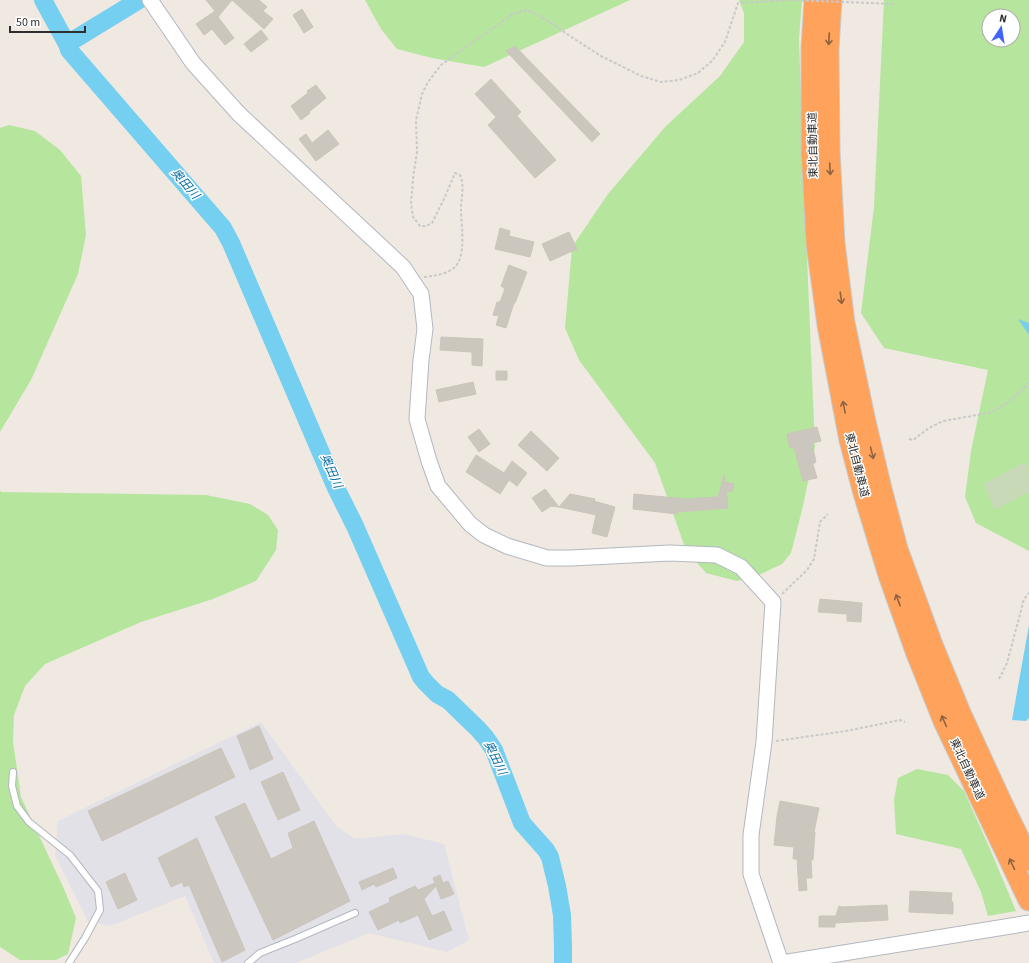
<svg xmlns="http://www.w3.org/2000/svg" width="1029" height="963" viewBox="0 0 1029 963" font-family="'Source Sans 3','Noto Sans JP',sans-serif">
	<rect width="100%" height="100%" fill="#efe9e1"/>
	<path fill="#e3e1e8" d="M261,722L336,826L355,839L404,834L444,844L469,940L447,952L369,933L296,963H214L185,896L110,926L88,921L55,855L58,821Z"/>
	<path fill="#b6e59e" fill-rule="evenodd" d="M365,0H630L484,67L432,58L397,49L381,29Z
		M739,0H802L799,39L804,186L815,447L803,506L791,553L782,564L761,574L737,581L706,573L686,550L655,463L579,360L565,328L572,247L608,194L666,126L720,76L744,42V13Z
		M884,0H1029V551L976,523L965,497L971,451L988,370L884,348L861,313L874,207ZM989,16H1013V40H989Z
		M9,125L35,131L60,150L81,176L86,235L78,274L31,380L0,432V128Z
		M0,490L1,492L206,495L250,504L268,515L278,530L276,550L256,581L213,599L141,622L45,664L25,686L14,715L13,742L21,797L64,889L76,918L68,954L56,960H20L0,947Z
		M917,769L948,775L964,791L990,849L1016,911L988,916L981,892L961,849L896,834L894,800L898,778Z"/>
	<path fill="#c8d9b8" d="M1025,462L1029,473V492L995,510L983,484Z"/>
	<path fill="#75cff0" d="M1018,319L1029,323V335Z
		M1029,625V718L1026,721L1012,720Z"/>
	<g fill="none" stroke-linecap="round" stroke-linejoin="round">
		<path stroke="#75cff0" stroke-width="18" d="M43,0L67,44L69,50L223,228L231,243L336,488L355,526L421,677L426,683L437,694L448,700L478,729L486,738L494,750L522,823L546,850L550,857L557,886L562,915L563,948V963
			M67,44L139,0"/>
	</g>
	<path fill="#cbc7bf" stroke="#cbc5ba" d="M206,0H259L267,7L263,11L273,19L264,29L232,0L218,17L234,38L225,45L212,29L204,35L196,24L215,11Z
		M302,9L313,27L304,33L293,15Z
		M261,30L268,39L251,52L244,44Z
		M515,46L600,134L592,142L506,51Z
		M491,79L521,112L517,116L556,160L535,178L488,125L496,117L475,94Z
		M316,85L326,98L309,112L310,113L301,120L291,106L308,93L307,91Z
		M328,130L339,144L316,161L299,139L306,134L312,143Z
		M500,228L510,231L509,236L534,242L530,257L495,249Z
		M569,232L577,249L550,261L542,244Z
		M509,265L527,272L515,303H514L506,328L496,325L499,316L493,315L497,302H500L505,289L501,286Z
		M441,337L483,339L482,366L472,365V352L440,350Z
		M496,371H507V380H496Z
		M473,382L476,394L439,402L436,390Z
		M817,427L821,441L812,443L816,462L813,464L817,478L803,481L794,447L790,448L787,434Z
		M479,429L490,444L479,452L468,437Z
		M531,431L559,458L547,471L518,445Z
		M476,455L504,473L512,461L527,473L517,486L509,480L500,494L466,472Z
		M724,475L725,482L734,484L732,492L726,490L728,508L677,512V514L633,509L634,494L686,499L718,497Z
		M545,489L559,507L551,506L542,512L532,498Z
		M570,494L595,499L594,501L615,507L607,537L592,533L596,515L559,507Z
		M820,599L862,603L861,622L847,621V614L818,612Z
		M259,726L273,759L250,770L237,736Z
		M221,748L235,777L102,841L88,811Z
		M283,772L300,810L278,820L261,782Z
		M780,801L819,808L814,832H815L813,860H811L812,878H806L807,890L799,891L797,859H793L794,847L774,845L777,816Z
		M245,803L271,859L293,848L288,833L314,821L350,901L273,940L215,817Z
		M197,838L245,950L222,962L189,885L184,887L182,882L171,887L158,858Z
		M393,868L397,878L376,887L374,884L362,890L359,882Z
		M125,873L137,900L118,909L106,882Z
		M440,875L443,883L448,881L454,894L441,899L436,886L424,899L432,916L444,911L452,930L429,940L418,915L400,923L399,920L378,930L369,912L390,902L389,898L415,886L418,890L435,883L433,878Z
		M910,891L952,893L951,902H953V914L909,912Z
		M887,905L888,920L835,923V927H819V916H835V918L839,906L842,907Z"/>
	<g fill="none" stroke-linecap="round" stroke-linejoin="round">
		<defs>
			<path id="service" d="M13,772L12,786L17,806L29,822L70,855L98,891L100,910L85,938L69,963
				M248,963L260,953L295,939L355,913"/>
			<path id="tertiary" d="M150,0L193,63L239,114L403,267L421,294L425,329L421,360L417,419L429,461L438,486L470,524L484,535L507,546L547,558H571L670,553L717,555L741,567L773,602L764,742L751,835V874L781,963
				M782,963L1029,923"/>
			<path id="motorway" d="M815,0L812,48V151L817,244L828,325L850,440L864,493L889,575L916,651L944,721L1029,900
				M831,0L828,49L829,151L834,243L844,323L865,422L881,489L897,549L932,645L960,713L1001,802L1029,860"/>
		</defs>
		<use href="#service" stroke="#b4b7c1" stroke-width="8"/>
		<use href="#tertiary" stroke="#b4b7c1" stroke-width="17"/>
		<use href="#motorway" stroke="#c9c9c9" stroke-width="23"/>
		<path stroke="#c9c9c9" stroke-width="2" stroke-dasharray="3 2" stroke-linecap="butt" d="M424,277C433,276 442,275 451,270C468,261 461,226 461,209C461,198 465,185 460,175L455,173L444,199L432,223L426,226H420L413,217L411,204L413,178L417,152L416,120L422,94L428,82L441,65L513,14L527,10L545,19L576,40L601,56L641,76L661,82L679,80L698,73L712,61L725,42L738,3L791,0
			M909,439L913,440L929,428L943,421L989,413L1006,404L1029,383
			M782,594L807,570L814,559L820,522L828,514
			M999,679L1007,663L1024,599L1029,593
			M776,741L846,731L900,720L905,722"/>
		<use href="#service" stroke="#fff" stroke-width="6"/>
		<use href="#tertiary" stroke="#fff" stroke-width="15"/>
		<use href="#motorway" stroke="#ffa35c" stroke-width="21"/>
		<path stroke="#c9c9c9" stroke-width="2" stroke-dasharray="3 2" stroke-linecap="butt" d="M791,0L895,4"/>
	</g>
	<defs><path id="oneway-shaft" d="M-6 0H5M1.5-3L5.5 0L1.5 3" fill="none" stroke-width="1.6" stroke-linecap="round" stroke-linejoin="round"/></defs>
	<g stroke="#8c6343">
		<use href="#oneway-shaft" transform="translate(829 39) rotate(93)"/>
		<use href="#oneway-shaft" transform="translate(830 169) rotate(87)"/>
		<use href="#oneway-shaft" transform="translate(841 298) rotate(82)"/>
		<use href="#oneway-shaft" transform="translate(844 407) rotate(-101)"/>
		<use href="#oneway-shaft" transform="translate(872 453) rotate(76)"/>
		<use href="#oneway-shaft" transform="translate(898 600) rotate(-110)"/>
		<use href="#oneway-shaft" transform="translate(944 721) rotate(-114)"/>
		<use href="#oneway-shaft" transform="translate(1012 864) rotate(-115)"/>
	</g>
	<g text-anchor="middle" dominant-baseline="central" stroke-width="3" stroke-linejoin="round" paint-order="stroke">
		<g font-size="11" fill="#2e2e2e" stroke="#fff">
			<text transform="translate(813 145) rotate(-91)">東北自動車道</text>
			<text transform="translate(857 465) rotate(76)">東北自動車道</text>
			<text transform="translate(967 769) rotate(65)">東北自動車道</text>
		</g>
		<g font-size="12" font-style="italic" fill="#0d6fa3" stroke="#fff">
			<text transform="translate(185 184) rotate(49)">奥田川</text>
			<text transform="translate(331 471) rotate(66)">奥田川</text>
			<text transform="translate(495 758) rotate(64)">奥田川</text>
		</g>
	</g>
	<g transform="translate(1001 28) rotate(12)"><circle r="19" fill="#ffffff" stroke="#ababab"/>
	<path d="M0-3L7 15L0 10L-7 15Z" fill="#4264fb"/>
	<text y="-6" font-size="11" font-weight="bold" text-anchor="middle" fill="#2e2e2e">N</text>
	</g>
	<path d="M10 26v6h75v-6" fill="none" stroke="#2e2e2e" stroke-width="2"/>
	<text x="16" y="26" font-size="12" fill="#2e2e2e" stroke="#ffffff" stroke-width="3" paint-order="stroke">50 m</text>
</svg>
